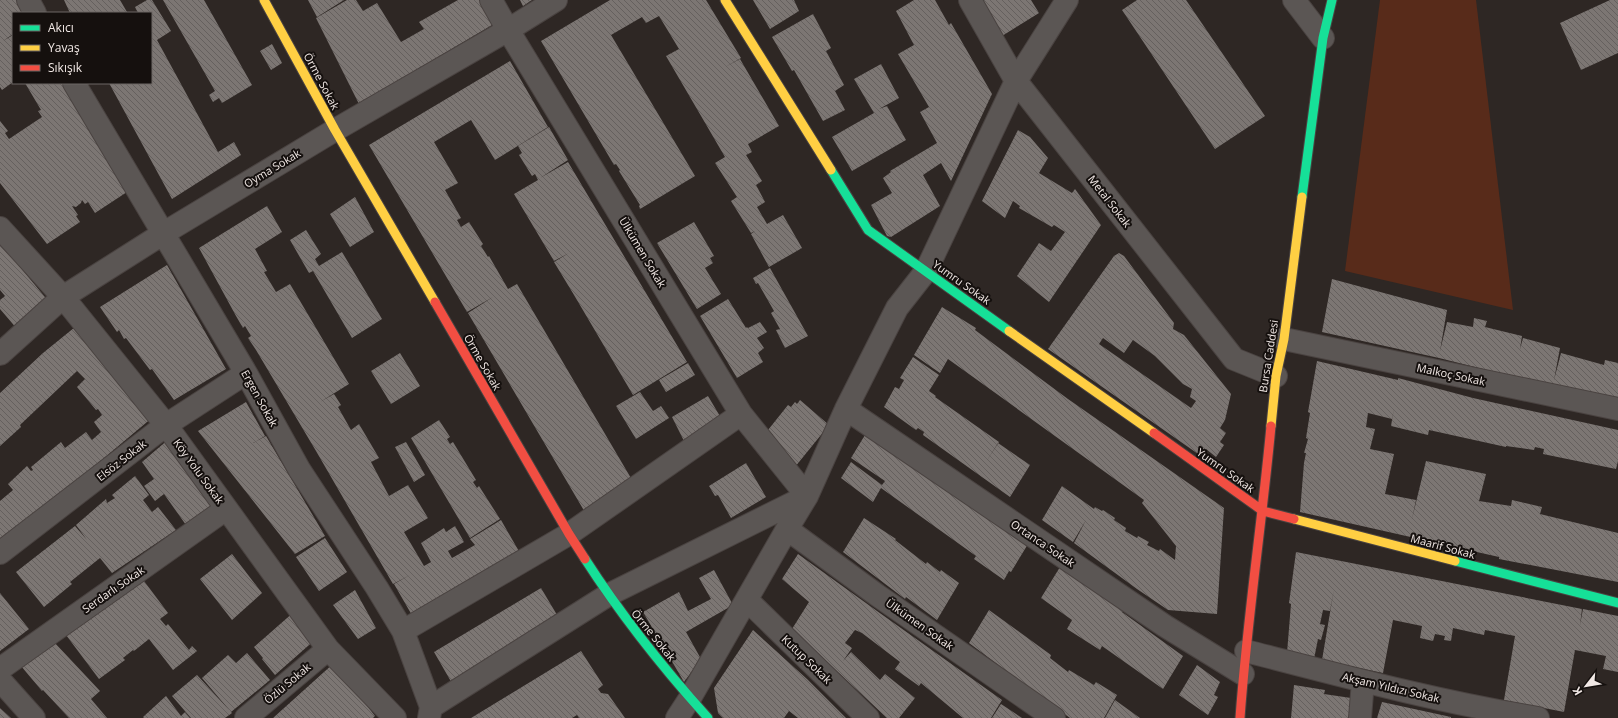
<svg xmlns="http://www.w3.org/2000/svg" width="1618" height="718" viewBox="0 0 1618 718" font-family="'Open Sans',sans-serif">
	<defs>
		<pattern id="building-back-hatch" width="6" height="6" patternUnits="userSpaceOnUse"><rect width="6" height="6" fill="#7c7673"/><path d="M-1 5l2 2M0 0l6 6M5-1l2 2" fill="none" stroke="#65605e"/></pattern>
	</defs>
	<rect width="100%" height="100%" fill="#2e2724"/>
	<path fill="#582b1a" d="M1380,0H1476L1513,310L1345,271Z"/>
	<path fill="url(#building-back-hatch)" fill-rule="evenodd" d="M0,0H19L26,13H13V34L3,41L13,35V82L2,90L0,87Z
		M64,0H120L127,12L70,13Z
		M147,0H152L171,31L157,40L218,152L234,142L241,155L172,199L109,83H151V13H138L135,7Z
		M163,0H204L252,85L222,103L219,98L213,102L209,95L215,91Z
		M308,0H344L317,17Z
		M347,0H356L363,11L377,3L401,42L424,29L419,22L458,0H480L492,25L359,104L316,18Z
		M520,0H532L523,6Z
		M610,0H706L741,58L725,67L740,59L779,126L748,144L752,152L746,155L762,181L756,185L765,202L757,207L767,224L783,215L802,248L769,267L751,234L755,231L751,233L731,201L737,197L715,163L725,157L666,56L679,49L659,16L646,23L642,17L611,35L695,176L640,209L639,206L640,205L619,171L620,170L616,164L614,165L541,41Z
		M753,0H794L799,11L770,29Z
		M914,0H935L949,25L951,23L992,94L951,181L941,163L923,175L940,206L891,237L887,236L871,205L892,193L883,178L891,172L890,171L937,143L920,112L929,107L898,54L914,45L896,11Z
		M979,0H1031L1039,13L1002,36Z
		M1137,0H1186L1265,116L1215,149L1122,10Z
		M1610,0H1618V53L1581,70L1560,23Z
		M813,14L831,48L826,51L844,85L835,91L845,110L823,121L794,70L792,71L772,37Z
		M272,44L282,63L271,70L260,51Z
		M510,61L548,127L495,160L471,120L434,142L458,183L445,190L461,218L457,220L461,227L469,222L483,244L481,246L488,257L489,256L508,289L517,284L635,485L586,514L468,313L493,297L467,312L369,145Z
		M881,64L899,98L879,109L887,106L906,140L852,171L832,137L874,113L854,79Z
		M25,83H67L127,192L95,213L88,202L85,204L82,200L81,203L76,207L72,206L78,215L76,216L80,222L47,244L0,183V121L8,131L5,133L9,139L42,117L38,111L41,110Z
		M549,127L568,160L540,178L568,162L687,362L633,395L574,295L589,286L574,295L554,262L569,253L554,261L514,194L538,180L535,174L532,176L519,155L522,153L518,146Z
		M1018,130L1030,137L1048,158L1039,173L1072,193L1075,189L1101,225L1049,302L1017,276L1039,243L1051,251L1065,232L1054,225L1052,227L1019,208L1020,206L1013,201L1005,218L982,201Z
		M355,197L374,232L350,247L330,214Z
		M267,206L282,232L255,249L267,271L264,272L276,292L290,284L349,384L320,402L334,394L341,405L338,407L351,430L359,424L379,458L371,462L389,496L408,485L428,518L404,532L424,566L431,562L421,543L444,528L446,532L455,526L464,542L448,551L452,558L475,545L470,539L501,520L520,553L413,617L394,584L410,575L393,584L316,451L256,350L248,338L251,336L245,326L243,328L236,316L199,248Z
		M694,222L714,256L710,258L713,263L705,268L721,294L697,309L657,243Z
		M306,230L321,254L315,259L319,266L342,252L382,319L352,338L313,271L309,273L290,240Z
		M0,243L50,303L18,330L0,309V300L5,296L0,290Z
		M1119,253L1124,256L1174,323L1173,329L1184,335L1231,394L1225,420L1220,428L1226,433L1220,442L1224,445L1216,457L1206,449L1201,456L1048,349L1114,256ZM1103,338L1124,353L1133,340L1155,356L1183,384L1192,389L1190,397L1196,401L1191,408L1099,344Z
		M167,265L226,369L174,400L152,369L150,370L126,338L124,339L119,330L117,332L100,307Z
		M770,268L808,336L785,348L776,330L780,329L771,313L774,311L758,283L756,284L753,278Z
		M1332,279L1447,310L1440,351L1447,322L1473,327L1474,318L1487,321L1485,327L1522,336L1520,349L1523,338L1560,348L1554,380L1561,353L1604,365L1605,360L1618,363V400L1515,376V377L1439,358L1322,332Z
		M728,299L746,328L747,327L748,328L760,322L767,332L757,338L764,348L758,353L763,362L737,378L700,316Z
		M942,307L976,328L975,330L1068,399L1224,508L1217,614L1168,610L1137,589L1074,543L1086,520L1073,542L1042,520L1062,486L1094,509L1095,507L1102,511L1103,510L1115,518L1114,520L1126,528L1125,531L1137,538L1138,536L1149,542L1147,545L1159,551L1160,549L1175,560L1176,546L1142,503L1144,500L955,364L948,359L940,373L914,355Z
		M80,323L153,417L0,545V501L13,490L8,484L27,466L31,471L33,470L31,467L61,442L65,448L86,432L92,440L101,432L94,422L102,415L98,409L96,410L77,387L85,379L77,371L20,425L21,427L0,446V393L43,353Z
		M400,353L420,386L391,404L371,371Z
		M913,357L939,375L929,391L936,396L935,397L999,442L986,462L998,443L1030,465L1010,497L923,435L924,432L918,428L916,430L884,407L895,387L899,389L904,380L900,378Z
		M1317,361L1398,380V378L1473,398L1618,430V461L1616,469L1543,454L1544,449L1535,447L1534,450L1506,446V447L1429,430L1428,435L1391,426L1394,408L1392,419L1368,413L1366,427L1375,429L1370,449L1394,454L1385,494L1416,500L1412,519L1426,461L1486,474L1479,501L1511,506L1512,500L1542,507L1540,514L1618,533V582L1499,559V557L1300,512L1304,463L1306,453H1304L1308,439L1306,438L1310,413L1308,412Z
		M688,363L695,375L666,392L659,380Z
		M640,392L653,411L661,406L669,418L636,439L616,406Z
		M708,396L724,423L684,441L672,417Z
		M800,400L829,425L795,467L771,437L773,435L768,430L788,405L791,407L795,402L797,404Z
		M246,402L265,436L253,443L266,436L325,536L295,554L198,431Z
		M439,420L450,437L447,439L450,444L453,442L476,480L473,482L477,488L479,486L500,519L470,538L411,438Z
		M868,430L1028,544L1011,572L1009,571L1004,580L974,559L976,556L881,488L873,502L841,478L851,462L882,485L885,481L851,458Z
		M170,438L216,504L186,525L164,494L155,501L144,486L154,479L142,462Z
		M406,442L425,475L414,482L395,447Z
		M746,463L766,497L731,518L718,495L715,496L709,486Z
		M135,476L149,495L143,500L152,512L158,507L176,530L112,573L100,558L70,582L72,584L44,607L16,572L75,526L87,540L76,525L106,499L107,503L115,498L112,495Z
		M864,518L896,539L895,540L926,564L927,562L940,572L941,570L959,583L937,620L906,597L905,599L843,552Z
		M325,538L347,572L319,591L296,557Z
		M1296,552L1582,609L1580,625L1583,609L1618,616V672L1603,669L1606,656L1575,650L1564,712L1504,700L1515,636L1485,630L1484,635L1453,628L1451,641L1444,640L1445,636L1435,634L1433,641L1420,638L1422,626L1393,620L1383,673L1322,660L1334,589L1330,611L1323,610L1320,624L1325,625L1321,640L1318,639L1314,659L1287,653L1291,604L1289,603Z
		M232,554L262,593L232,620L200,579Z
		M798,554L877,611L873,617L877,611L1002,700L991,718H963L921,683L919,686L895,669L900,662L862,633L855,630L845,643L852,648L843,661L851,652L880,680L885,674L915,698L899,718H887L792,629L809,602L782,579Z
		M1060,567L1123,611L1122,612L1183,656L1163,689L1102,646L1100,650L1067,629L1072,620L1041,598Z
		M714,570L733,605L686,632L701,659L684,682L643,612L679,592L688,611L711,599L699,578Z
		M144,581L168,613L160,619L166,626L168,624L189,650L192,646L197,651L173,670L149,639L134,651L133,650L123,658L125,660L99,679L66,635Z
		M541,588L560,620L453,685L434,652Z
		M355,590L376,628L358,639L333,605Z
		M0,593L29,629L0,651Z
		M989,610L1051,655L1050,658L1068,672L1069,670L1094,685L1096,682L1117,695L1104,718H1070L969,643Z
		M295,611L317,638L275,675L262,659L263,658L254,647Z
		M753,630L807,679L846,718H798L789,711L784,718H723L718,713L714,688Z
		M54,642L100,691L91,699L107,718H69L43,690L42,691L21,666Z
		M581,651L603,685L598,689L601,693L608,694L625,718H579L577,715L572,718H471Z
		M247,653L270,680L231,712L202,678L228,655L236,663Z
		M334,663L375,716L373,718H273Z
		M1197,665L1220,682L1214,695L1218,697L1208,715L1179,695Z
		M197,675L232,713L225,718H191L172,696Z
		M1294,685L1325,690L1324,694L1351,698L1349,718H1291Z
		M166,696L181,716L185,712L190,718H144L143,717Z
		M1115,700L1140,718H1105Z
		M1382,702L1451,717V718H1377Z
		M1001,704L1022,718H992Z
		M0,708L11,718H0Z"/>
	<g fill="none" stroke-linecap="round" stroke-linejoin="round">
		<defs>
			<path id="street" d="M28,0L35,13
				M970,0L1016,81L1234,359L1276,376
				M1294,0L1323,38
				M74,83L246,373L299,469L377,588L403,631L431,707L429,718
				M0,228L63,297L166,425L328,649L395,718
				M1284,339L1618,409
				M0,354L63,297L164,233L335,130L508,30L556,0
				M846,409L1165,626L1243,674
				M787,529L877,595L1054,718
				M0,553L166,425L246,373
				M747,600L868,718
				M403,631L569,534L741,414
				M1246,651C1343,676 1439,702 1538,718
				M0,669L226,509
				M0,680L34,718
				M431,707L608,595L807,496L741,414L508,30L491,0
				M246,718L328,649
				M677,718L690,698L787,529L807,496L846,409L897,308L926,271L1016,81L1067,0
				M1360,718L1363,681"/>
			<path id="fast" d="M831,170L868,230L1009,331
				M1302,197L1323,38L1332,0
				M585,559C621,615 664,669 708,718
				M1455,561L1618,603"/>
			<path id="slow" d="M264,0L335,130L435,302
				M725,0L831,170
				M1009,331L1154,433
				M1271,426L1276,376L1284,339L1302,197
				M1294,519L1455,561"/>
			<path id="jam" d="M435,302L569,534L585,559
				M1154,433L1263,511L1294,519
				M1240,718C1247,620 1262,523 1271,426"/>
		</defs>
		<use href="#street" stroke="#4a4341" stroke-width="24"/>
		<use href="#fast" stroke="#4a4341" stroke-width="11"/>
		<use href="#slow" stroke="#4a4341" stroke-width="11"/>
		<use href="#jam" stroke="#4a4341" stroke-width="11"/>
		<use href="#street" stroke="#5b5654" stroke-width="22"/>
		<use href="#fast" stroke="#16e098" stroke-width="9"/>
		<use href="#slow" stroke="#ffcf43" stroke-width="9"/>
		<use href="#jam" stroke="#f24e42" stroke-width="9"/>
	</g>
	<g text-anchor="middle" dominant-baseline="central" stroke-width="4" stroke-linejoin="round" paint-order="stroke">
		<g font-size="11" fill="#f1e8e5" stroke="#15100e">
			<text transform="translate(322 81) rotate(62)">Örme Sokak</text>
			<text transform="translate(272 168) rotate(-31)">Oyma Sokak</text>
			<text transform="translate(1110 201) rotate(52)">Metal Sokak</text>
			<text transform="translate(643 252) rotate(59)">Ülkümen Sokak</text>
			<text transform="translate(962 282) rotate(35)">Yumru Sokak</text>
			<text transform="translate(1268 356) rotate(-81)">Bursa Caddesi</text>
			<text transform="translate(483 362) rotate(60)">Örme Sokak</text>
			<text transform="translate(1451 374) rotate(12)">Malkoç Sokak</text>
			<text transform="translate(260 398) rotate(61)">Ergen Sokak</text>
			<text transform="translate(121 460) rotate(-38)">Elsöz Sokak</text>
			<text transform="translate(1226 470) rotate(35)">Yumru Sokak</text>
			<text transform="translate(199 471) rotate(54)">Köy Yolu Sokak</text>
			<text transform="translate(1043 543) rotate(34)">Ortanca Sokak</text>
			<text transform="translate(1443 546) rotate(15)">Maarif Sokak</text>
			<text transform="translate(113 589) rotate(-35)">Serdarlı Sokak</text>
			<text transform="translate(920 624) rotate(35)">Ülkümen Sokak</text>
			<text transform="translate(654 635) rotate(51)">Örme Sokak</text>
			<text transform="translate(807 659) rotate(44)">Kutup Sokak</text>
			<text transform="translate(287 683) rotate(-40)">Özlü Sokak</text>
			<text transform="translate(1391 687) rotate(13)">Akşam Yıldızı Sokak</text>
		</g>
	</g>
	<rect x="12" y="12" width="140" height="72" fill="#15100e" stroke="#6d6664"/>
	<rect x="20" y="25" width="20" height="6" fill="#16e098" stroke="#6d6664"/>
	<text x="48" y="32" font-size="12" fill="#f1e8e5">Akıcı</text>
	<rect x="20" y="45" width="20" height="6" fill="#ffcf43" stroke="#6d6664"/>
	<text x="48" y="52" font-size="12" fill="#f1e8e5">Yavaş</text>
	<rect x="20" y="65" width="20" height="6" fill="#f24e42" stroke="#6d6664"/>
	<text x="48" y="72" font-size="12" fill="#f1e8e5">Sıkışık</text>
	<g transform="translate(1586 686) rotate(239)" stroke="#15100e" stroke-width="3" paint-order="stroke">
	<path d="M0-3L7 15L0 10L-7 15Z" fill="#f1e8e5"/>
	<text y="-6" font-size="11" font-weight="bold" text-anchor="middle" fill="#f1e8e5">K</text>
	</g>
</svg>
